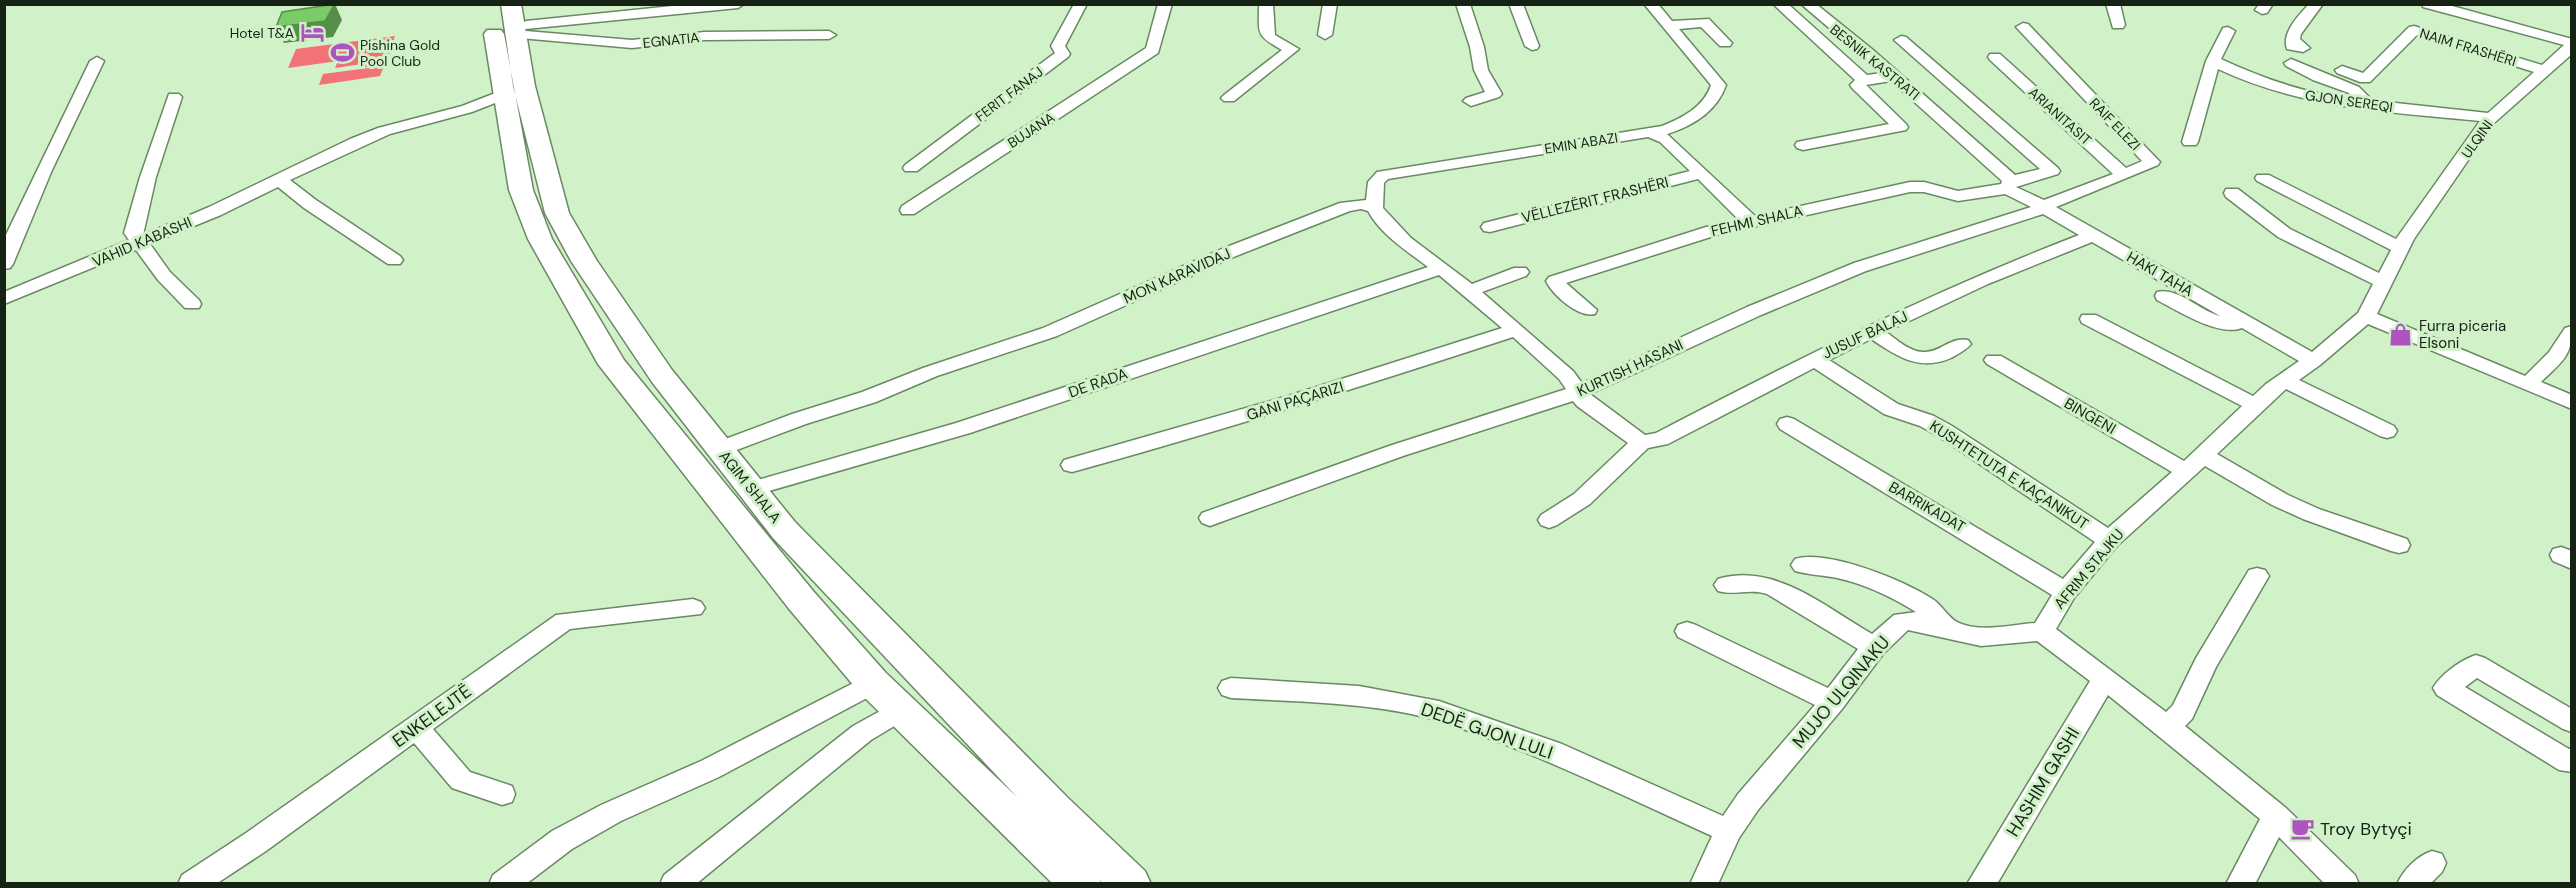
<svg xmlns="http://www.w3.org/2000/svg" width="2576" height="888" viewBox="0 0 2576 888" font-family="'DM Sans',sans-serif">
	<rect width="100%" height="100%" fill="#d1f2c9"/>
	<path fill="#f37277" d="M395,36L386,65L361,68L362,64L335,68L338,61L288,68L296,49Z
		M384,66L380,76L319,85L323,74Z"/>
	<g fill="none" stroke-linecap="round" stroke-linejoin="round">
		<defs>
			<path id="minor" d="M692,4H744L738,8L526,29L519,25L526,21Z
				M1074,4H1087L1065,46L1070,54L1068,57L917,171H905L903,168L905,165L1055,53L1051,46Z
				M1158,4H1172L1158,53L914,214H902L900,210L902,206L1146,48Z
				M1259,4H1273L1275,35L1299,49L1234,101H1224L1221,98L1224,95L1282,50C1255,35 1259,34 1259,4Z
				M1323,4H1337L1332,35L1325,39L1318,35Z
				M1456,4H1470L1484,47L1488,70L1502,94L1499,97L1471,106L1463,101L1466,98L1485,92L1474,70L1470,47Z
				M1509,4H1523L1539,46L1537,49L1532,50L1525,46Z
				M1644,4H1658L1672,21L1709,19L1732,43L1730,46H1720L1701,27L1679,29L1726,85C1717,111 1693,126 1667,134L1755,216L1910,182H1924L1958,191L2001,184L2002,181L1891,81L1866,85L1906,124L1908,127L1906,130L1803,150L1797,148L1795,145L1797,142L1889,124L1852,88L1850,85L1855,80L1773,4H1788L1867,75L1882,73L1801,4H1816L1873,50L2015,175L2040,169L1894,40L1901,36L1906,37L2058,168L2060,171L2058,174L2016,187L2044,200L2113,174L1990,60L1988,57L1990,54H2000L2126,168L2142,161L2016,27L2023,23L2028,24L2160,162L2158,165L2056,207L2312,352L2358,313L2373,284L2278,237L2226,197L2224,193L2226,189H2238L2290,229L2379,273L2391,250L2257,181L2255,178L2257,175H2269L2396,239L2480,121C2388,112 2304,109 2218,69L2198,142L2196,145H2184L2182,142L2206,61L2223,28L2228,27L2235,31L2221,59C2264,79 2307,94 2354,99L2349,93L2313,80L2286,66L2284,63L2291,59L2359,87L2370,98L2368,100L2488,113L2534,72L2417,35L2370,82H2360L2337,73L2335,70L2342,66L2363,73L2409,27L2414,26L2542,65L2564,45L2423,7L2422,4H2445L2572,39V54L2493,124L2414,239L2377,314L2525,376L2549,352L2565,328L2572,326C2572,358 2562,361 2541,382L2572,395V409L2368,324L2320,365L2299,380L2394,426L2397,431L2394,436L2387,438L2380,436L2286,389L2217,454L2288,495L2319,509L2407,539L2410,545L2407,551L2399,553L2391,551L2303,519L2272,505L2205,466L2117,546L2074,598L2056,629L2166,712L2173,705L2196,658L2249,570L2257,568L2265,570L2269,576L2216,667L2192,719L2185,726L2286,808L2355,875L2359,884H2325L2279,837L2255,884H2226L2260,819L2108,695L1997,884H1967L2090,681L2037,641L1981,646L1908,630L1883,654L1842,709L1758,810L1739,838L1718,884H1690L1712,836C1622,795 1533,751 1439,721C1375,702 1298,702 1231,698L1222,695L1218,688L1222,681L1231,678L1359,686L1439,701L1562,744L1723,816L1738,794L1815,705L1678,637L1675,631L1678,625L1687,622L1696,625L1828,688L1858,649L1767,594C1750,588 1734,596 1718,591L1714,585L1718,579C1774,562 1825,607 1872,634L1894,615L1916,612C1892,597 1865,584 1837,578C1823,575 1809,575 1795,571L1791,565L1795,559C1828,549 1905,581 1934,600C1942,606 1949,618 1957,622C1980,633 2010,625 2035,623L2052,595L1780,429L1777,424L1780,419L1787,417L1794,419L2063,579L2095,542L1938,436L1920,426L1884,414L1814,368L1668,444L1648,448L1590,504L1557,525L1549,528L1541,525L1538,520L1541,515L1574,494L1628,443L1577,406L1573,401L1403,456L1218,523L1210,526L1202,523L1199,518L1202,513L1389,446L1566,389L1559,379L1513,337C1367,385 1220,431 1072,472L1064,470L1061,465L1064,460L1288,396L1502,328L1439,275L970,433L752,496L744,494L741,489L744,484L956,423L1428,267C1407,251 1381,235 1368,211L1361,209L1350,211L1236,256L1057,336L937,376L876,402L806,424L726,454L719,456L712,454L708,449L712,444L792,414L862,392L923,368L1043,328L1224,248L1340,203L1366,200L1368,182L1377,172L1662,126C1682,118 1704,107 1711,85ZM1648,137L1660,142L1690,171L1484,223L1481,227L1484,231L1490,232L1698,179L1739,220L1706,227L1549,277L1546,281C1553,295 1578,318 1595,314L1597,310L1566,283L1717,235L1910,192H1924L1958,201L2005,194L2031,207L1854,263L1747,307L1582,383L1573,371L1482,292L1526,276L1529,272L1526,268H1514L1472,284L1411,238L1383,208L1384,183L1388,179ZM2043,214L2079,235C1933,291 1794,361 1656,433L1645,435L1590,394L1761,315L1866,271ZM2092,242L2220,316C2200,311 2178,287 2157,292L2155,296L2157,300C2178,311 2219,337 2242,328L2299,361L2266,384L2253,396L2096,315H2082L2080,319L2082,323L2242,406L2184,461L2001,356H1987L1984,360L1987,364L2172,472L2108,528L1952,426L1934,416L1898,404L1829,360L1871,339C1897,356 1919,372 1951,358C1958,354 1966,350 1971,344L1968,340C1951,336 1940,353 1923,352C1910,352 1896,339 1886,332L1988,284Z
				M2106,4H2120L2125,25L2123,28H2113Z
				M2259,4H2273L2267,13L2262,14L2255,10Z
				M2309,4H2323L2301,34L2300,39L2310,48L2303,52L2287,49C2281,33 2299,15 2309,4Z
				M514,30L632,40L704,32L829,31L836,35L829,39L704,40L632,48L509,37L507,34L509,31Z
				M97,57L104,61L52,170L13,264L10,268L4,269V239L90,61Z
				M503,90L511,95L508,98L472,112L390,134L290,180L316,200L400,256L403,260L400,264H388L304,208L278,187L221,215L150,244L170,272L199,300L201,304L199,308H185L158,280L136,250L4,304V292L129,240L124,233L140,177L169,94H179L182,97L156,177L143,235L209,207L350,139L378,128L462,106Z
				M2561,547L2572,551V569L2553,561L2550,555L2553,549Z
				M693,599L701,602L705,608L701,614L570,629L433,729L470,772L512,786L515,794L512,802L502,805L452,788L414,743L266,851L216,884H178L182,875L246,833L556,615Z
				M2476,655L2485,658L2572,709V732L2563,729L2477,678L2465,687L2569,749L2572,748V772L2559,770L2437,695L2433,688C2441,674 2461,660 2476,655Z
				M873,673L882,676L886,683L882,690L719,777L621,821L572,849L526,884H489L493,875L552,831L601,805L701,761Z
				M902,699L911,702L915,709L911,716L871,740L696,884H660L664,875L853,726Z
				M2432,851L2442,854L2446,863L2442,872L2430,884H2397C2404,869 2417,856 2432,851Z"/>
			<path id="secondary" d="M501,4H521L535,86L569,213L597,261L672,370L795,522L1068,798L1145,871L1151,884H1103L1100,880L1101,884H1053L860,693L790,610L598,364L528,239L509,190L484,34L487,30H501L504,34L533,190L552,239L624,360L814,592L886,673L1017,797L773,538L652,382L571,261L545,213L513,86Z"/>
		</defs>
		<use href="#minor" stroke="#6a8864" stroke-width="3"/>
		<use href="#secondary" stroke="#6a8864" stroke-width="3"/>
		<use href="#minor" fill="#fff" fill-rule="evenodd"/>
		<use href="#secondary" fill="#fff" fill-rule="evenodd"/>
	</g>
	<path fill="#558f48" d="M335,4L342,20L333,37L284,43L276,27Z"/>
	<path fill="#79cc67" stroke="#558f48" stroke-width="1.5" d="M335,4L325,21L276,27L282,12Z"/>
	<defs>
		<symbol id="hotel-bare" viewBox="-9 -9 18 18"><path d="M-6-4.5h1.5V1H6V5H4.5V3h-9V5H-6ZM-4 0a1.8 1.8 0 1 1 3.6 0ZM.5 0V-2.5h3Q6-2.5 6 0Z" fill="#ad54c1" stroke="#d1f2c9" stroke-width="2.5" paint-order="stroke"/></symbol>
		<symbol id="stadium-bare" viewBox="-9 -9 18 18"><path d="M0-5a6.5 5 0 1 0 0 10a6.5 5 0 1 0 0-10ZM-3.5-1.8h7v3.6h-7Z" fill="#ad54c1" stroke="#d1f2c9" stroke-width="2.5" paint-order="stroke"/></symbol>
		<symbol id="shop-bare" viewBox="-9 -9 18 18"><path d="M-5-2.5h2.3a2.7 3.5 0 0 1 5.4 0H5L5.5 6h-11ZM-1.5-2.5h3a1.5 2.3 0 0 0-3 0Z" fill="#ad54c1" stroke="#d1f2c9" stroke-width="2.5" paint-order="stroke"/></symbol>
		<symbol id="cafe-bare" viewBox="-9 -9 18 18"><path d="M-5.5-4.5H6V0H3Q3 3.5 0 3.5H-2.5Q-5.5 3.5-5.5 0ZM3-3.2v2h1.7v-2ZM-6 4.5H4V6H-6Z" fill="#ad54c1" stroke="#d1f2c9" stroke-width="2.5" paint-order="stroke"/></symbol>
	</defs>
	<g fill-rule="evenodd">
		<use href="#hotel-bare" x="296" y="16" width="33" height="33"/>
		<use href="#stadium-bare" x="326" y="36" width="33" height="33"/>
		<use href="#shop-bare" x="2384" y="318" width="33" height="33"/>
		<use href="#cafe-bare" x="2286" y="812" width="33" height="33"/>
	</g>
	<g text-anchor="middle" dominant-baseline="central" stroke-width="6" stroke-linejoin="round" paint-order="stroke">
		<g font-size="14" fill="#162214" stroke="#d1f2c9" text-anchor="end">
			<text x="294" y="33">Hotel T&amp;A</text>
			<text x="360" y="45" text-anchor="start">Pishina Gold<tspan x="360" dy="16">Pool Club</tspan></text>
		</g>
		<g font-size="14" fill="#162214" stroke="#d1f2c9">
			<text transform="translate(671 40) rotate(-6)">EGNATIA</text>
			<text transform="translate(2468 47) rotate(17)">NAIM FRASHËRI</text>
			<text transform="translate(1875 62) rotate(39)">BESNIK KASTRATI</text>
			<text transform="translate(1009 94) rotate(-37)">FERIT FANAJ</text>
			<text transform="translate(2349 101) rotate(8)">GJON SEREQI</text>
			<text transform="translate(2060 116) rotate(42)">ARIANITASIT</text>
			<text transform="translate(2115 124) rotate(46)">RAIF ELEZI</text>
			<text transform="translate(1031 130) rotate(-33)">BUJANA</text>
			<text transform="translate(2477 139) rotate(-55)">ULQINI</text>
			<text transform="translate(1581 143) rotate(-9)">EMIN ABAZI</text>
		</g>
		<g font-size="15" fill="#162214" stroke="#d1f2c9">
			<text transform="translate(1595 200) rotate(-14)">VËLLEZËRIT FRASHËRI</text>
			<text transform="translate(1757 221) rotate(-13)">FEHMI SHALA</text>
			<text transform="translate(142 242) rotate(-23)">VAHID KABASHI</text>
			<text transform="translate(2160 274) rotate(30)">HAKI TAHA</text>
			<text transform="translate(1177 276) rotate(-24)">MON KARAVIDAJ</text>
			<text transform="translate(1865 335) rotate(-25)">JUSUF BALAJ</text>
			<text transform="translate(1630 368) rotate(-25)">KURTISH HASANI</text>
			<text transform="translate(1098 383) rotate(-19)">DE RADA</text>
			<text transform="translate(1295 401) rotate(-17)">GANI PAÇARIZI</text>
			<text transform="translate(2090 416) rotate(30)">BINGENI</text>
			<text transform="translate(2009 475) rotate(33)">KUSHTETUTA E KAÇANIKUT</text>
			<text transform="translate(750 487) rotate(51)">AGIM SHALA</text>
			<text transform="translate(1927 507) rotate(30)">BARRIKADAT</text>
			<text transform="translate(2089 569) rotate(-50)">AFRIM STAJKU</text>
		</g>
		<g font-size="15" fill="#162214" stroke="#d1f2c9" text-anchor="start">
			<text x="2419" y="326">Furra piceria<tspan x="2419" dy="17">Elsoni</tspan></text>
		</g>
		<g font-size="18" fill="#162214" stroke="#d1f2c9">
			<text transform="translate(1841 692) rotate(-50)">MUJO ULQINAKU</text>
			<text transform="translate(432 716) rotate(-36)">ENKELEJTË</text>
			<text transform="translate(1487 731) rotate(19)">DEDË GJON LULI</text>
			<text transform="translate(2043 782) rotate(-59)">HASHIM GASHI</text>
		</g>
		<g font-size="18" fill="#162214" stroke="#d1f2c9" text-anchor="start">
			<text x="2320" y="829">Troy Bytyçi</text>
		</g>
	</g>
	<rect width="2576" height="888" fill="none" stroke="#162214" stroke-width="12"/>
</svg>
